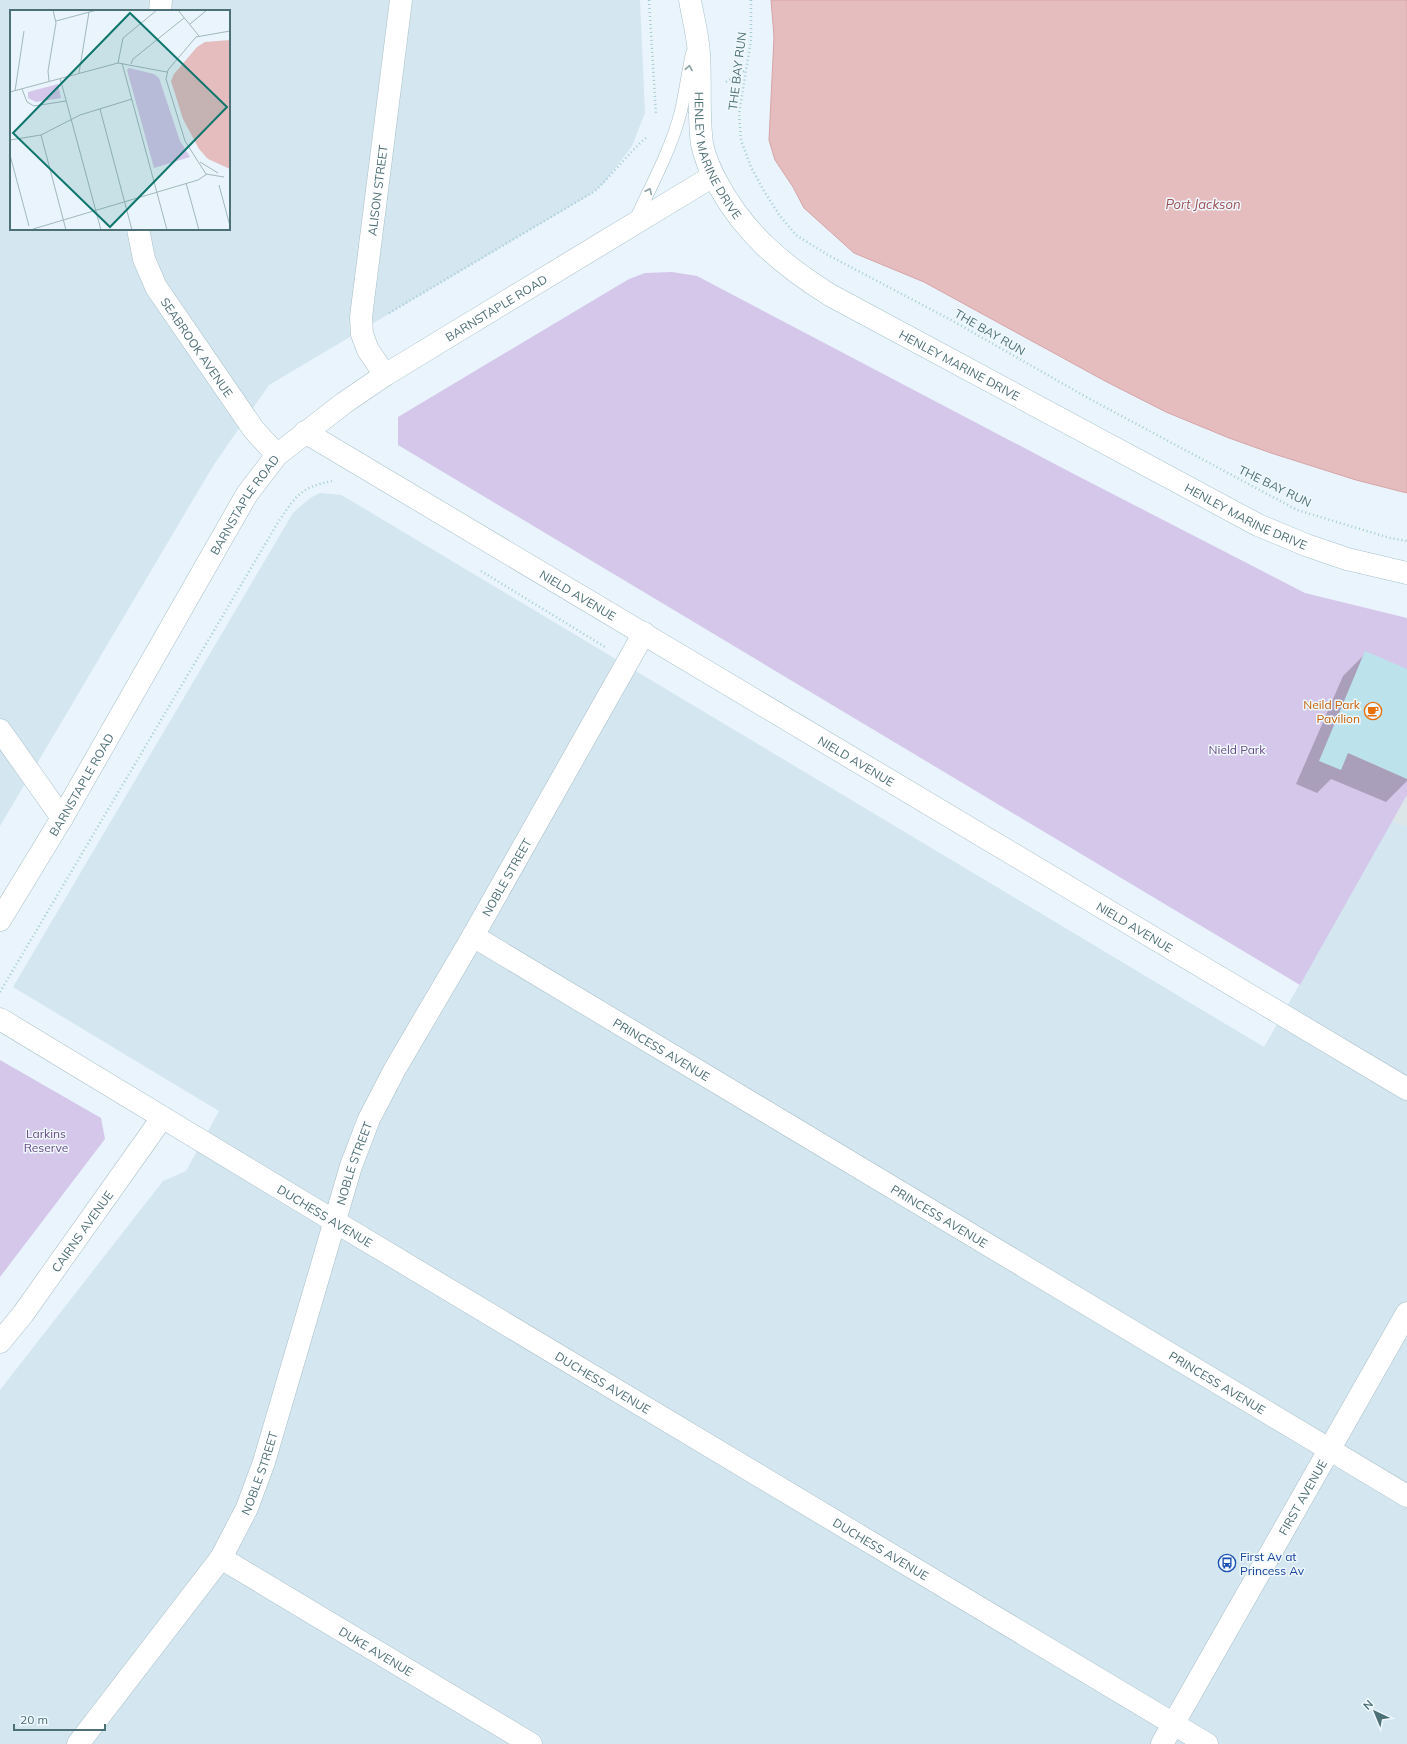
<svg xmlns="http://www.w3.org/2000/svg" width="1407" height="1744" viewBox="0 0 1407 1744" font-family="Mulish,sans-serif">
	<rect width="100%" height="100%" fill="#e9f4fc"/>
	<path fill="#d4e6f0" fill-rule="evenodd" d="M0,0H640L645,113L632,146L604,183L591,194L269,385L213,466L0,826ZM11,11H229V229H11Z
		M320,493L341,495L350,500L1264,1047L1392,821L1407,826V1744H0V1390L163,1181L186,1171L219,1111L13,987L293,513L310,498Z"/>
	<path fill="#dce5e8" d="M1407,795V826L1392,821Z"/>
	<path fill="#d5c7ea" d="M672,272L697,276L1070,472L1305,593L1407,618V795L1300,985L398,445V417L629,279L645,273Z
		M0,1060L101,1118L105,1139L0,1277Z"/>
	<path fill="#e5bdbf" stroke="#d7a4a6" d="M771,0H1407V493L1356,480L1271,453L1229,438L1166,412L1105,381L924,282L854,253L804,208L793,187L775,160L769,140L774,37Z"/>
	<path fill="#0003" d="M1366,653L1407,670V781L1386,802L1331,779L1317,793L1296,784L1343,676Z"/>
	<path fill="#bce2ec" d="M1365,651L1407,669V779L1348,753L1341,770L1319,761Z"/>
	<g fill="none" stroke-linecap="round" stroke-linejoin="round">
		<defs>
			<path id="service" d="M634,222C651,186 671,150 681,111C685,92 688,72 692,53"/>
			<g id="minor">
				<path d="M160,11L161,0"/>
				<path id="s1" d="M138,229L144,259L156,287L254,430L277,455"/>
				<path id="s2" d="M385,375L368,350L362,334L361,317L401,0"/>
				<path id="s3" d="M305,432L1407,1089"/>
				<path d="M0,730L62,818"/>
				<path id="s4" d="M0,920L62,818L247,494L277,455L344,403L385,375L713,176"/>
				<path id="s5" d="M473,936L1407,1496"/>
				<path id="s6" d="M0,1019L334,1221L1207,1744"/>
				<path id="s7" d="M0,1342L23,1314L162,1118"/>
				<path id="s8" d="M221,1558L531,1744"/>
				<path id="s9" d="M78,1744L221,1558L247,1508L264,1462L351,1166L369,1119L395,1069L473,936L644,633"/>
			</g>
			<g id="tertiary">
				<path id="s10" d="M1162,1744L1407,1313"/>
			</g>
			<g id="secondary">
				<path id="s11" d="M690,0C693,18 698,36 699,54C701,84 698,114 702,144C705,158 712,174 719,186C745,234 784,266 830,295L1258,525L1306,545L1347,559L1407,573"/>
			</g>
		</defs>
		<use href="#service" stroke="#a7bfc7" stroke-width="13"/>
		<use href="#minor" stroke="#a7bfc7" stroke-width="23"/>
		<use href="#tertiary" stroke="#a7bfc7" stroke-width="23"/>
		<use href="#secondary" stroke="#a5c1ca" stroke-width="23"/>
		<path stroke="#a4ccd6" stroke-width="2.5" stroke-dasharray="1 3" stroke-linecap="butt" d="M649,0L656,114
			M751,0V40L739,114L741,140L751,167L764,191L780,216L796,235L828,255L951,320L1088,398L1297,510L1390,538L1407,541
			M726,82L746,70
			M389,313L595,191C614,173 629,152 648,136
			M481,571L605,647
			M0,992L280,519C298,494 300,488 332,481"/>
		<use href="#service" stroke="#fff" stroke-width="12"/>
		<use href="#minor" stroke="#fff" stroke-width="22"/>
		<use href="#tertiary" stroke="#fff" stroke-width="22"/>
		<use href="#secondary" stroke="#fff" stroke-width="22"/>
	</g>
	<defs><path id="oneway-chevron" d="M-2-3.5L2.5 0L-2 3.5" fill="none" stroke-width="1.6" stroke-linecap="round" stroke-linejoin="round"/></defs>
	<g stroke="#8ba1a6">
		<use href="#oneway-chevron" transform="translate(689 68) rotate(-79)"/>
		<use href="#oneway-chevron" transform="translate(649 191) rotate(-64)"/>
	</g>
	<defs>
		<symbol id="cafe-ring" viewBox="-11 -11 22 22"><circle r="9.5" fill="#eff8fe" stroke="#e8710a" stroke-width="1.5"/><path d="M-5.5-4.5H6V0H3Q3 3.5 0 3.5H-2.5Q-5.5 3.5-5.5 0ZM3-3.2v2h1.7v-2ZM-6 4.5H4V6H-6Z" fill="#e8710a"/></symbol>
		<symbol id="bus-ring" viewBox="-11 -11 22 22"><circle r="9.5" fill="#eff8fe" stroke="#1a4fb4" stroke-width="1.5"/><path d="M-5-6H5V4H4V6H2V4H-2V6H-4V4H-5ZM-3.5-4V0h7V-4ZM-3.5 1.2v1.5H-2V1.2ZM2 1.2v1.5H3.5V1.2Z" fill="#1a4fb4"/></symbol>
	</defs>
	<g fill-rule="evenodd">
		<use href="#cafe-ring" x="1363" y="701" width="20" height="20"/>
		<use href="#bus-ring" x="1217" y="1553" width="20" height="20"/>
	</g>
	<g text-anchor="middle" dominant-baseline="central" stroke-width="3" stroke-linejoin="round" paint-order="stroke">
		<g font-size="12" fill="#4d6f76" stroke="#eff8fe">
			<text transform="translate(737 71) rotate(-83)">THE BAY RUN</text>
			<text stroke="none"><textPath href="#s11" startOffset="160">HENLEY MARINE DRIVE</textPath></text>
			<text stroke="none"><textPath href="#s2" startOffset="192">ALISON STREET</textPath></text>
			<text stroke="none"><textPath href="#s4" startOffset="806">BARNSTAPLE ROAD</textPath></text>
			<text transform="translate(990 332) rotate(30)">THE BAY RUN</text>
			<text stroke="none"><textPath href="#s1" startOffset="134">SEABROOK AVENUE</textPath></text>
			<text stroke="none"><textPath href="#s11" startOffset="495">HENLEY MARINE DRIVE</textPath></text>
			<text transform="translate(1275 486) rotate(26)">THE BAY RUN</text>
			<text stroke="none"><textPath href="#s4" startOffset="482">BARNSTAPLE ROAD</textPath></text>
			<text stroke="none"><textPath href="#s11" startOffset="819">HENLEY MARINE DRIVE</textPath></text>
			<text stroke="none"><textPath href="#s3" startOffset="318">NIELD AVENUE</textPath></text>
			<text stroke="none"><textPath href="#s3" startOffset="642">NIELD AVENUE</textPath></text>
			<text stroke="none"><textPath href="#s4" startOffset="158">BARNSTAPLE ROAD</textPath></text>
			<text stroke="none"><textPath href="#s9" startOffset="977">NOBLE STREET</textPath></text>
			<text stroke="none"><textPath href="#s3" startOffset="966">NIELD AVENUE</textPath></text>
			<text stroke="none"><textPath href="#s5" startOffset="220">PRINCESS AVENUE</textPath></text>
			<text stroke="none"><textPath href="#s9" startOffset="652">NOBLE STREET</textPath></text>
			<text stroke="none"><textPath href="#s6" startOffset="380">DUCHESS AVENUE</textPath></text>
			<text stroke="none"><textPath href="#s5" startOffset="544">PRINCESS AVENUE</textPath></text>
			<text stroke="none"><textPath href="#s7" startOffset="138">CAIRNS AVENUE</textPath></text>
			<text stroke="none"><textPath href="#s6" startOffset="704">DUCHESS AVENUE</textPath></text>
			<text stroke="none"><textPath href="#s5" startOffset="868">PRINCESS AVENUE</textPath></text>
			<text stroke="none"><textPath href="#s9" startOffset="328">NOBLE STREET</textPath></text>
			<text stroke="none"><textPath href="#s10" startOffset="284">FIRST AVENUE</textPath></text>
			<text stroke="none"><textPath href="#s6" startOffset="1028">DUCHESS AVENUE</textPath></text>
			<text stroke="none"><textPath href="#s8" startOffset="181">DUKE AVENUE</textPath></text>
		</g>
		<g font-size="12" fill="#c56008" stroke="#eff8fe" text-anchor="end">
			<text x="1360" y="704">Neild Park<tspan x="1360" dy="14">Pavilion</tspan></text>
		</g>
		<g font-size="12" fill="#6a4b87" stroke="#eff8fe">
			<text x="1237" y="749">Nield Park</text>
			<text x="46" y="1133">Larkins<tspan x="46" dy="14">Reserve</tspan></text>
		</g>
		<g font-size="12" fill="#164399" stroke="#eff8fe" text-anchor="start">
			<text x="1240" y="1556">First Av at<tspan x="1240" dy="14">Princess Av</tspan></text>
		</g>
		<g font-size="13" font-style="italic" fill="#9d5052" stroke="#eff8fe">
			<text x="1203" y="204">Port Jackson</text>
		</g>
	</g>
	<g transform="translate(10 10)">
		<rect width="220" height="220" fill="#e9f4fc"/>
		<path d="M119,58L144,64L149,68L170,131L180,147L144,158L117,60ZM48,74L51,88L26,92L18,88V82Z" fill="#d5c7ea"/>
		<path d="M220,30V159L198,149L189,139L173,109L161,71L164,64L187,37L195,32Z" fill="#e5bdbf"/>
		<path fill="none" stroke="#a2b7be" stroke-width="1" d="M168,0L189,26M46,11L87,0M180,14L197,0M108,53L113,28L147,0M112,53L157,220M121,54L123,49L174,8M69,63L79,2M50,68L91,220M39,71L38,61L46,13L43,0M12,79L17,92L24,96L56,91M5,81L14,21M0,82L108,53L157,62M90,99L122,220M31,125L56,220M0,130L31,125L70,105L122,89M0,145L19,216M190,152L208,163M214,167L196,164L175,131L156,69L158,60L186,27L220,21M176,173L189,220M209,175L220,216M23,219L188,170L197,164"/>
		<path fill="#0f766e" fill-opacity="0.15" stroke="#0f766e" stroke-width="2" d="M120,3L217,97L100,217L3,123Z"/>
		<rect width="220" height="220" fill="none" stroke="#4d6f76" stroke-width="2"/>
	</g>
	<g transform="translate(1375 1712) rotate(316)" stroke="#eff8fe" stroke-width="3" paint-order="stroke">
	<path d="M0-3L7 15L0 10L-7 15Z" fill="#4d6f76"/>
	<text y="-6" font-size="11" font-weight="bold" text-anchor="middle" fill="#4d6f76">N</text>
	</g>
	<path d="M14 1724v6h91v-6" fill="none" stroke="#4d6f76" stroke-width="2"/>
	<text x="20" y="1724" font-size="12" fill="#4d6f76" stroke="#eff8fe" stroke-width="3" paint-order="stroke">20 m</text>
</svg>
